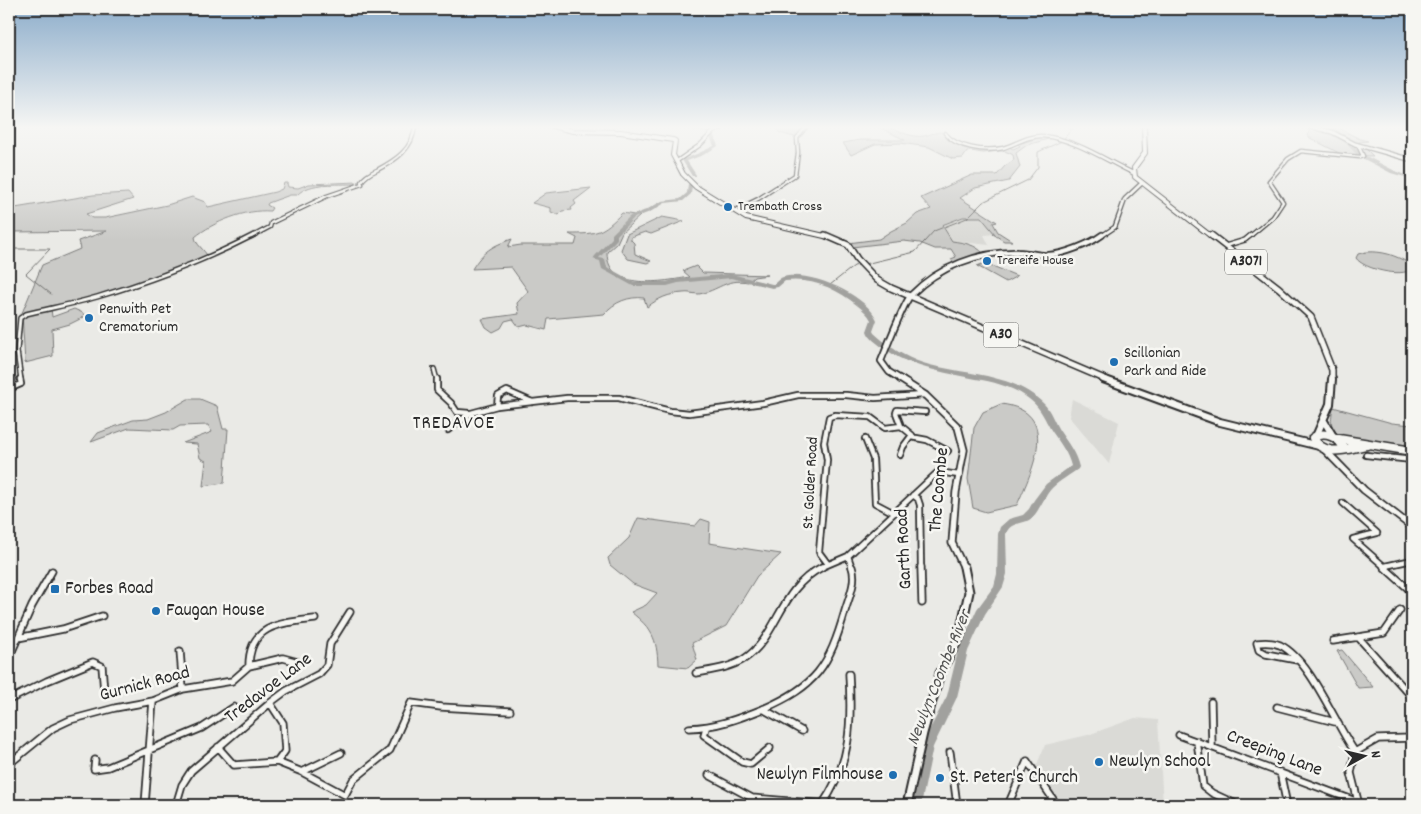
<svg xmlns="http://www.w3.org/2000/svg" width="1421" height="814" viewBox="0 0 1421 814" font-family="Dekko,sans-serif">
	<rect width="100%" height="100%" fill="#eaeae6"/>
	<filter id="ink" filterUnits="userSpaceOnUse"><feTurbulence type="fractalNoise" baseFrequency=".02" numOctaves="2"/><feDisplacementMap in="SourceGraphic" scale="10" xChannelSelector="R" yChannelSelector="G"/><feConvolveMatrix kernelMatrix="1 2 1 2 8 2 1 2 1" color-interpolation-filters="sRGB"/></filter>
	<g filter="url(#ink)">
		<path fill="#dadad6" d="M963,217H981L996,234L984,235L989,245L953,241L942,225Z
			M1072,399L1119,422L1109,464L1069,417Z
			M1135,718L1158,720L1163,805H1060L1035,769L1045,745L1088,735Z"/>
		<path fill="#cacac7" stroke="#7a7a79" d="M776,126H807L804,133L794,137L780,133L776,129Z
			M877,126C890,126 901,134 915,136C925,138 932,132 942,132C954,149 988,152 1006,145L1013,149L1020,146L1018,144L1041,137L1052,138L1027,145L1016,153L1020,167L1009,181L975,188L960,198L997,222L993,223L998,232L1012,241H1004L993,234H995L981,217H963L942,225L952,241C965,243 975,244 984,254L966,258L954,263L951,259L956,257L951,249H935L920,243L904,241L852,247L848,243L879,239L891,231L907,223L917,214L931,209L921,198L972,175H997L1005,166L1014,160L1013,155C1003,148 995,152 984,153C978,153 973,150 967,152L963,158L953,159L929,147L900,143L875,144L851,155L843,143L860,140H905Z
			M1306,126H1341L1342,130L1360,139L1368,141L1359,142L1373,156L1343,155L1310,138L1308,135L1310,132Z
			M357,182L355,184C338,185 310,181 297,195H290L268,203L267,205L272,208L270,211C246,209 213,222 195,237C196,245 204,249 208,257L99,297L51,308L52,317L74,309L83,313L84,317L70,324L52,329L53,356L25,363L22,313L42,265L80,249L78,241L107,231L9,232V209L93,195L128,193L133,199L86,214L92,218H105L167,205L192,197L205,202L208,207L275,192L282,189L284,183H287L288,187L298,188L309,184Z
			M591,188L574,201L576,204L571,208L572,210L562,211L559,215L551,212V208L532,203L546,193Z
			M622,213L640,216L622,232L617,243L607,252C607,293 665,281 690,277L683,271L696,266L703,273L768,275L754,277L748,282C726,278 718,291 699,294C694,294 688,292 683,293C668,294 659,298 647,307L644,298C629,296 614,302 604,314L548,319L546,330L527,325L519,327L513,319L505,321L501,328L493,332L486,327L482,319L519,314L517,303L528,291L511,267L472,269C483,251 492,246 512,239L508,247L521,245H575L577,238L569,234C598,234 602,233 622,213Z
			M662,217L684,221L651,234L645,232L631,237V240L634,243L635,254L651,261L647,263L628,259L621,250L627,234Z
			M1366,252C1383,251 1394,255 1409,263L1412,269C1402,278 1363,269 1356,258L1358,254Z
			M985,263L1017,276L1006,282L977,266Z
			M188,399H200L217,406L223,429H228L224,483L203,486L206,461L200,458L197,444L183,443L212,432L208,425L180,426L173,430L129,428L91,442L98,433L133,420L148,419L166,412Z
			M1001,404C1061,411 1033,469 1017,505L986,512L973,508L968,479L974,428L983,412Z
			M1333,407L1392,423L1412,425V449L1339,436C1329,427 1331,420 1333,407Z
			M638,518L695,526L701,519L710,522L709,543L781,554L757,576L726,626L692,643L697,660L688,668L658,665C657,638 652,629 631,612L646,605L657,593L633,584L610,565L608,558L629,538Z
			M1342,650L1373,687L1358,688L1337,651Z"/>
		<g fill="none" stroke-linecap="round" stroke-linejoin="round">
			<path stroke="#727270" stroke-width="1" d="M9,249H50L26,274L51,294
				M865,264L915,252L934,231L967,218L983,202L1028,180L1038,167V152L1062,141L1074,126
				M830,285L854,266L859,265"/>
			<path fill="#a1a19e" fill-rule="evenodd" d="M680,126H688L713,133L718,146L703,155L687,161L696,175V176H692L682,160L699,153L714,146L709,134Z
				M1330,126H1334L1341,133V135H1337Z
				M1345,140H1349L1362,154V156H1358L1345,142Z
				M1362,156H1366L1395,171L1412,177V179L1391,173L1362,158Z
				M688,184L692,185L691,194L683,201L665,203L650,212L634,218L617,235V239L599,258L605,259L607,267L634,282H667L677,279L731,274L772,284H774C777,281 780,278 783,277C810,270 867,295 877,320L873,331L874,333C888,346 904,357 923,363C962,375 1013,372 1044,404C1051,411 1054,422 1059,430C1067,442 1076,453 1079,467L1078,469C1070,475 1059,481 1052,488C1044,496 1038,515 1029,520C1020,525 1010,522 1006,534L1007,574L1003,587L985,614L968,651L957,697L933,747L921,805H909L921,746L947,696L958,651L977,609L994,586L997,574L998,534L1000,527L1009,519L1023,515L1029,509L1034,500L1046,484L1071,466C1068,453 1060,443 1053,433C1044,419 1043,410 1029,399C1014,387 994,382 976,379C943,372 910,368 882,347C877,343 869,338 867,331L871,320C868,314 863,310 858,306C836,288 813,278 785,281L778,287L772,288L731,278L678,283L667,286H633L602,269L600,261L593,259L595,256L612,238V234L630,216L646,210L662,201L680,199L687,193Z"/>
			<defs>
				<path id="street-far3" d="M945,133C956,148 985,152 1003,148C1016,144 1029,135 1043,136C1075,139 1105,160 1133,173
					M677,161L700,145L713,132L726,126
					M734,211L758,199L795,175L798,153L797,138L807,126
					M251,237L270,227L271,223L327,196L362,184L361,182C365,176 370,173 377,170C396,160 413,149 415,126
					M1249,237L1273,217L1283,202L1269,181L1288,159L1301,151L1360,157L1363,156L1358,145"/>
				<path id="street-far2" d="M1225,246L1245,240L1251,235
					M434,369L437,380
					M21,380L17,351L20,318L26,314C50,308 74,304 97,297C151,281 204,261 254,235"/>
				<path id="street-far1" d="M437,379V390L451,403L457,412L469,413
					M9,389L21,384L20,379
					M497,406L498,396L507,391L532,402
					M901,426L896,413L897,410L925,412
					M448,430L471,413L497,406L567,398H619L670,411L689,413L763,403L798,395H846L875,398L925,395
					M911,437L927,440L948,451
					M865,439L873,459L875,503L894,513
					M900,455L903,447L912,435L901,426
					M1366,455L1412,460
					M913,495L918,499L920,505L921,568
					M1343,503L1377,533L1353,539L1386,568
					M848,556L852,568
					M828,564L819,552L827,460L824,442L829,417L835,415L870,417L885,428L901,426
					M1385,566L1412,560
					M820,568L848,556L938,472L959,475"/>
				<path id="street" d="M921,567L922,603
					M1384,567L1412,592
					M1358,637L1412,697
					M18,638L63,629L102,616
					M1333,641L1384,633L1400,610
					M180,651L183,689
					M9,658L32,606L52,571
					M1297,660L1266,654L1259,650L1257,643C1265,642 1273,642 1280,645C1311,660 1335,724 1355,752
					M249,666C249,624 282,623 315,619
					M696,673C712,670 730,668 744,659C779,636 778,590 822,567
					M1404,688L1412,687
					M9,700L47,681L93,662L102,666L104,692
					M1211,702L1212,747
					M270,703L283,723L285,751L277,762
					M1277,707L1335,722
					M763,709L802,731
					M689,728C716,727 738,719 763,709C816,686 829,667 845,611C849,597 857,581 852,567
					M706,728L704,735L742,762L751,764L770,748
					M1179,735L1358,802
					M1197,741L1203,786L1212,793L1238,805
					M218,747L234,765L277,762L302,772L345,795L353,780L390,750L411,703L441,707L510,711
					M950,752L957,805
					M1355,752L1378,739L1412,738
					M1355,752L1351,773L1359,805
					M95,760L94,769L108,767L202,728L234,707
					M1027,761L1057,805
					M9,764L53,728L70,720L115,708L153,701L183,689L232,681L249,666L283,658L298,662
					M302,772L341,753
					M1280,772L1287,805
					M709,775L752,798L824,804
					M145,805L153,701
					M176,805L182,785L191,771L270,703L286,691L319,674L327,665L330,644L350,612
					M822,805C851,763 852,724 849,674
					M1008,805L1027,761"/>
				<path id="secondary-far3" d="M1308,126L1332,132L1355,144L1412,160
					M1100,237L1115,227L1125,199L1142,183"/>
				<path id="secondary-far2" d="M902,380L889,372L881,361C887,347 903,304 911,295C938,267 980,251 1018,252C1028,252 1039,256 1049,255C1064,254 1090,244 1102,235"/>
				<path id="secondary-far1" d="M900,379L925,395L958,427L964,450L956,492L952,543L964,568
					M1325,450L1364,490L1412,527"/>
				<path id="secondary" d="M907,805L923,733L940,673L959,638L969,592L964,567"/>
				<path id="primary-far2" d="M552,126L573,131L621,132L673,140L675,141L673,155L683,174L696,187L746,218L829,237
					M1144,126L1145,153L1134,168L1135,177L1212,237"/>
				<path id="primary-far1" d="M825,235L848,245L857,259L877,280L891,288L1107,380
					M1211,235L1279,288L1311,317L1332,370V380"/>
				<path id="primary" d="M1103,379L1220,422L1319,446
					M1324,421L1333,436
					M1317,434L1330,404L1332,379"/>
				<path id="highway" d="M1339,439L1412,451
					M1344,449C1340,437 1324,430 1313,438C1325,459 1348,448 1367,445"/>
			</defs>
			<use href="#street-far3" stroke="#2b2b2b" stroke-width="5"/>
			<use href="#street-far2" stroke="#2b2b2b" stroke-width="6"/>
			<use href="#street-far1" stroke="#2b2b2b" stroke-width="8"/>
			<use href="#street" stroke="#2b2b2b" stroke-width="9"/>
			<use href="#secondary-far3" stroke="#2b2b2b" stroke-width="5.5"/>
			<use href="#secondary-far2" stroke="#2b2b2b" stroke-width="8"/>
			<use href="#secondary-far1" stroke="#2b2b2b" stroke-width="9"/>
			<use href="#secondary" stroke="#2b2b2b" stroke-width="11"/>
			<use href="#primary-far2" stroke="#2b2b2b" stroke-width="6"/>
			<use href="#primary-far1" stroke="#2b2b2b" stroke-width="8"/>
			<use href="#primary" stroke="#2b2b2b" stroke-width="10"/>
			<use href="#highway" stroke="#2b2b2b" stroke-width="11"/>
			<use href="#street-far3" stroke="#f6f6f2" stroke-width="2.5"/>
			<use href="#street-far2" stroke="#f6f6f2" stroke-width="3"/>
			<use href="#street-far1" stroke="#f6f6f2" stroke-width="4.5"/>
			<use href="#street" stroke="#f6f6f2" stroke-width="5.5"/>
			<use href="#secondary-far3" stroke="#f6f6f2" stroke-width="3"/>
			<use href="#secondary-far2" stroke="#f6f6f2" stroke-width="4.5"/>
			<use href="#secondary-far1" stroke="#f6f6f2" stroke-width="5.5"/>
			<use href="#secondary" stroke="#f6f6f2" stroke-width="7"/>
			<use href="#primary-far2" stroke="#f6f6f2" stroke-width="4"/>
			<use href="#primary-far1" stroke="#f6f6f2" stroke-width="5"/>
			<use href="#primary" stroke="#f6f6f2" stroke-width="6"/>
			<use href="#highway" stroke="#f6f6f2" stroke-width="8"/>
		</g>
	</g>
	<linearGradient id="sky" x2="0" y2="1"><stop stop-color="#8bacca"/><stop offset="0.53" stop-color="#f6f6f4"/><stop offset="1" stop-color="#f6f6f4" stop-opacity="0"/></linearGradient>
	<rect width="1421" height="240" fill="url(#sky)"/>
	<g fill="#1f6fb2" stroke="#f6f6f2" stroke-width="2">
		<circle cx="728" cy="207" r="5"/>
		<circle cx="987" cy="261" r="5"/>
		<circle cx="89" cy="318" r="5"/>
		<circle cx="1114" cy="362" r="5"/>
		<rect x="50" y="584" width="10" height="10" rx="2.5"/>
		<circle cx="156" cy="611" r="5"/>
		<circle cx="1099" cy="762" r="5"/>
		<circle cx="893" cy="775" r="5"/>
		<circle cx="940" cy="778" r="5"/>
	</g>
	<g text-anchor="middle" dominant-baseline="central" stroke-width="5" stroke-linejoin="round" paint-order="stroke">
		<g font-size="14" fill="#2b2b2b" stroke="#f6f6f2" text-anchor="start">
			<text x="738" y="207">Trembath Cross</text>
			<text x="997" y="261">Trereife House</text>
		</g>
		<g fill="#f6f6f2" stroke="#686867" stroke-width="1">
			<rect x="1225" y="249.5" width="42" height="25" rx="4"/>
			<rect x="983.5" y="322.5" width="35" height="25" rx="4"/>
		</g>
		<g font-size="15" font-weight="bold" fill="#2b2b2b">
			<text x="1246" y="262">A3071</text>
			<text x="1001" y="335">A30</text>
		</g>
		<g font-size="16" fill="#2b2b2b" stroke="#f6f6f2" text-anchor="start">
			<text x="99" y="309">Penwith Pet<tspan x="99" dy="18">Crematorium</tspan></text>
			<text x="1124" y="353">Scillonian<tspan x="1124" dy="18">Park and Ride</tspan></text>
		</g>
		<g font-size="16" fill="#2b2b2b" stroke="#f6f6f2">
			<text transform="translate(811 483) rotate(-87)">St. Golder Road</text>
		</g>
		<g font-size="18" font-style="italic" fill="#545453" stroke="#f6f6f2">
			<text transform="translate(940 678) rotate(-68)">Newlyn Coombe River</text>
		</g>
		<g font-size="19" letter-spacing="1" fill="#2b2b2b" stroke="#f6f6f2">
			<text x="454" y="424">TREDAVOE</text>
		</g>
		<g font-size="19" fill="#2b2b2b" stroke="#f6f6f2">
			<text transform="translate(940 490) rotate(-85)">The Coombe</text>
			<text transform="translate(905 549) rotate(-93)">Garth Road</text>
			<text transform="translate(145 685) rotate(-15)">Gurnick Road</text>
			<text transform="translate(269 689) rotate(-37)">Tredavoe Lane</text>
			<text transform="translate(1274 754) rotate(21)">Creeping Lane</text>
		</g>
		<g font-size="19" fill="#2b2b2b" stroke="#f6f6f2" text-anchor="start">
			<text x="65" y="589">Forbes Road</text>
			<text x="166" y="611">Faugan House</text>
			<text x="1109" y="762">Newlyn School</text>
			<text x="883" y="775" text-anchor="end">Newlyn Filmhouse</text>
			<text x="950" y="778">St. Peter's Church</text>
		</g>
	</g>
	<rect width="1421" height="814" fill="none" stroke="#f6f6f2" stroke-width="30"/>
	<rect x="15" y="15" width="1391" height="784" fill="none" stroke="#2b2b2b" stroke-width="2" filter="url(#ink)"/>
	<g transform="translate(1364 756) rotate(82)" stroke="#f6f6f2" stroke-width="4" paint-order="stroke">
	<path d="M0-4L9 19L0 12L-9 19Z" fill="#2b2b2b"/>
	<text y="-8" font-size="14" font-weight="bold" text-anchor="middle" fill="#2b2b2b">N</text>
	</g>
</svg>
